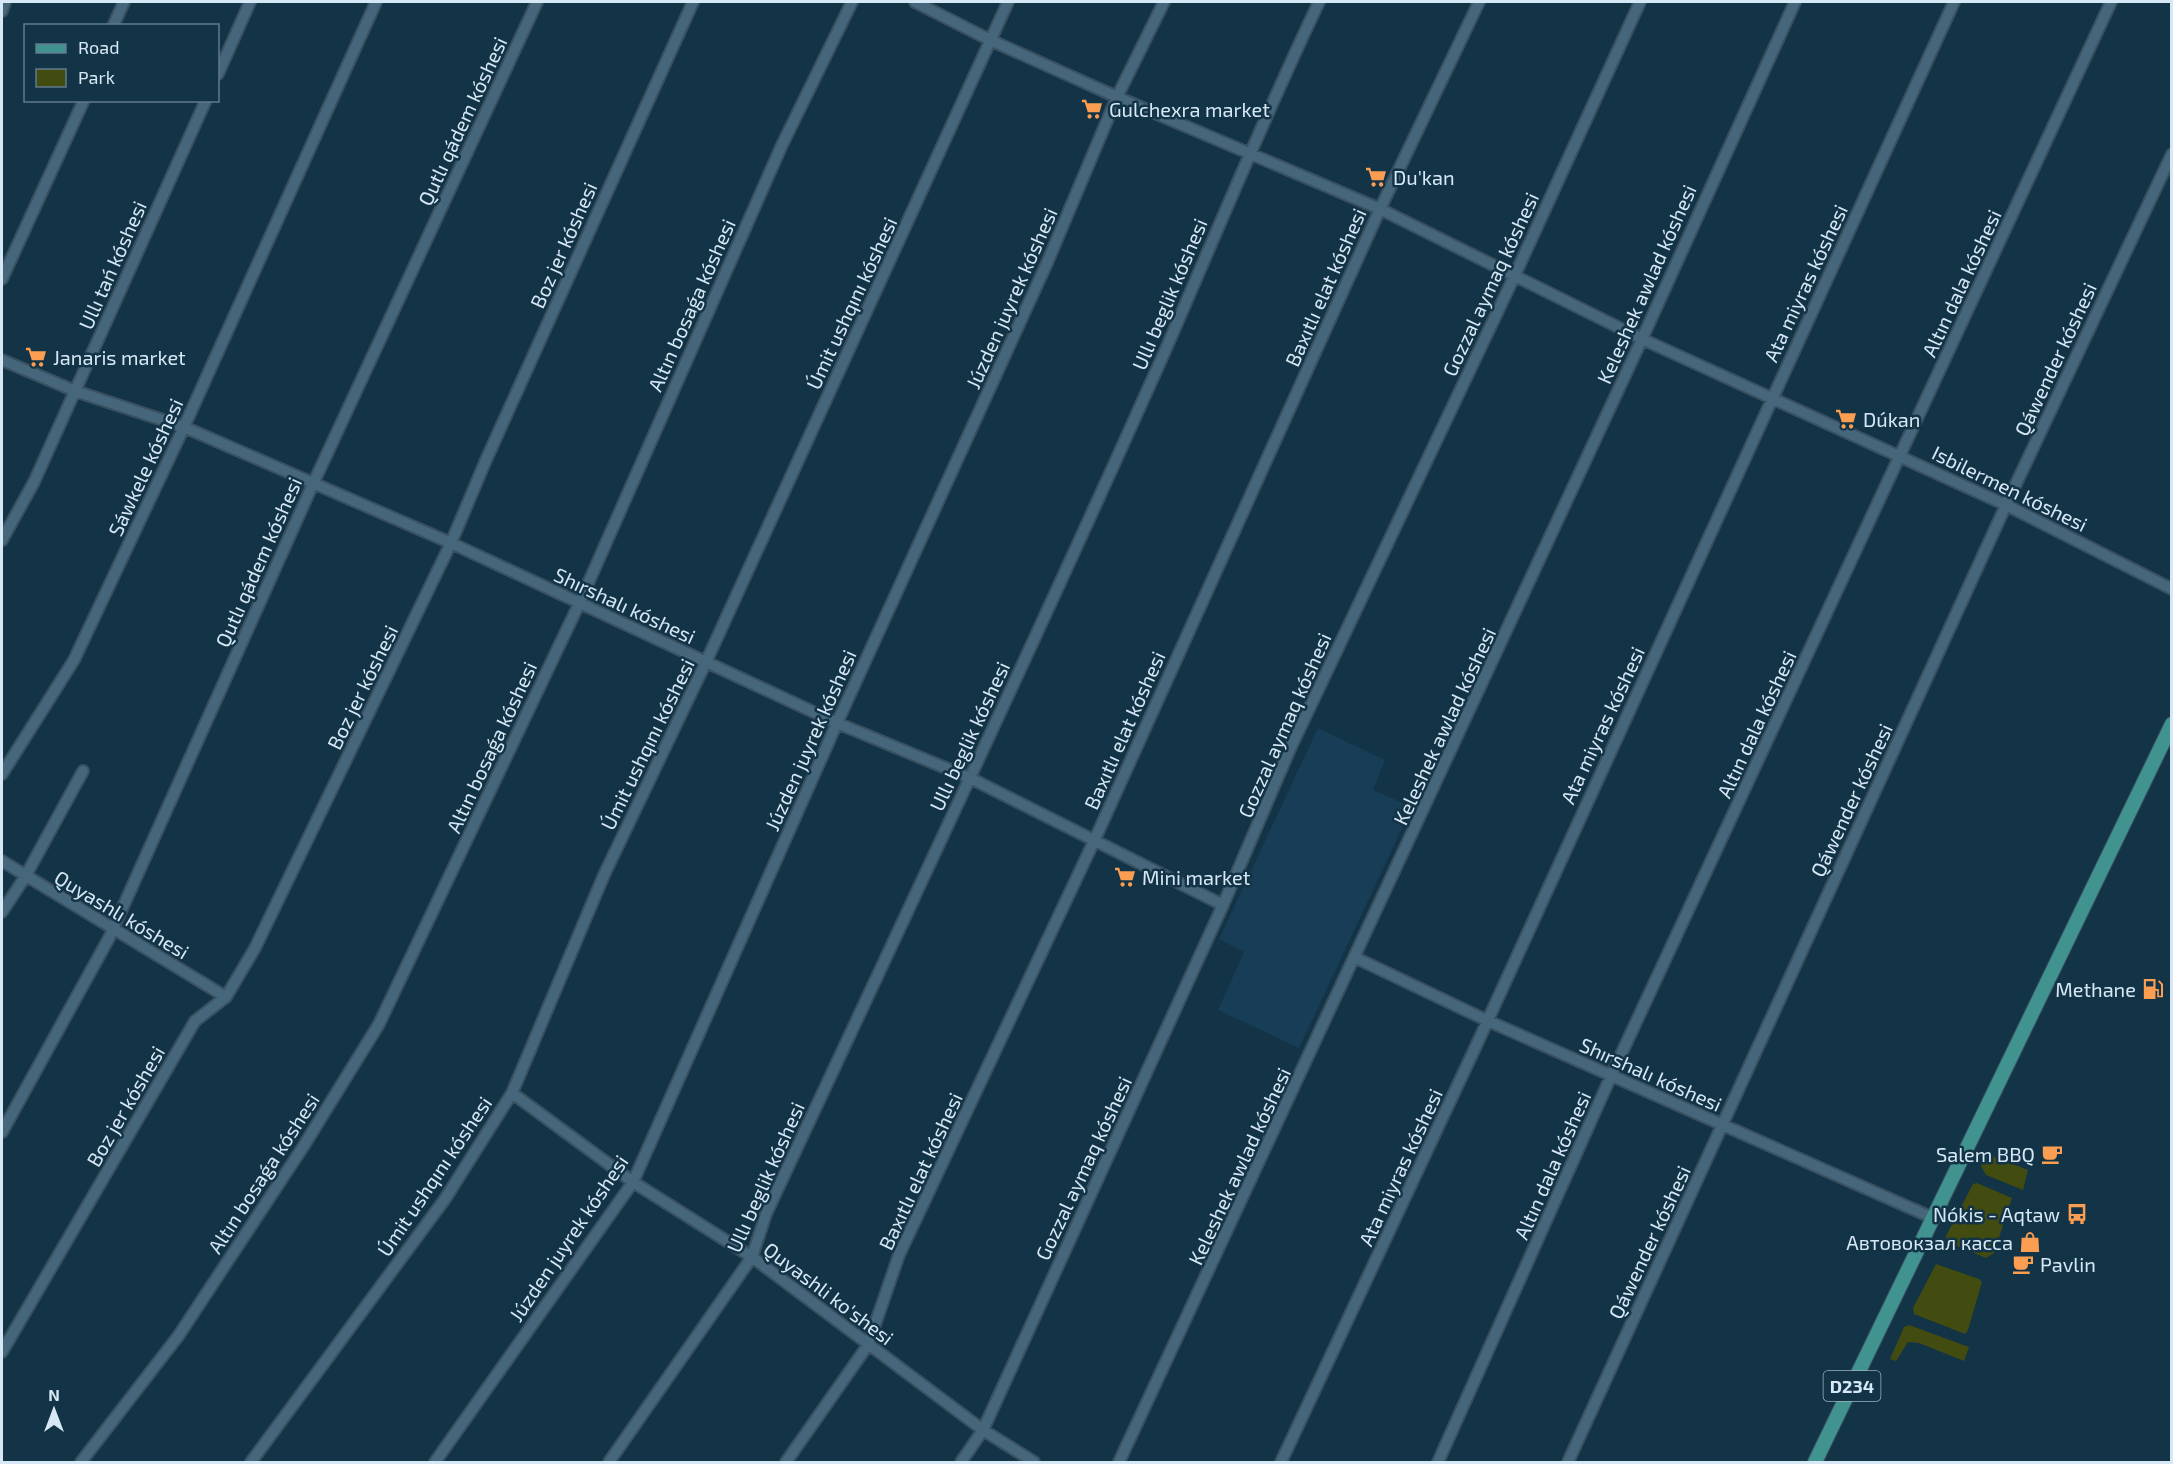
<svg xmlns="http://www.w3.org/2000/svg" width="2173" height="1464" viewBox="0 0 2173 1464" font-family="'Exo 2',sans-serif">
	<rect width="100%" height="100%" fill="#133346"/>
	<path fill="#173e56" d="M1318,728L1385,760L1373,790L1412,807L1299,1048L1218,1010L1244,952L1219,939Z"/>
	<path fill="#424b10" d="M1987,1154L2028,1170L2023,1190L1986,1175L1981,1166Z
		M1977,1183L2012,1198L1994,1253L1986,1258L1947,1242L1946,1236L1973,1184Z
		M1936,1264L1979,1279L1982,1282L1968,1330L1965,1334L1914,1314L1913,1308Z
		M1909,1325L1969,1347L1964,1361L1919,1343L1908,1342L1896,1361L1890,1359L1904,1327Z"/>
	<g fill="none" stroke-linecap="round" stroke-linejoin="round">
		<defs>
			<path id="minor" d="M915,2L990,40L1117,97L1380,209L1642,339L2006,505L2172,589
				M2,11L5,2
				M113,26L124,2
				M218,74L250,2
				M2,279L84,100
				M2,360L75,391L184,427L451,543L837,723L970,778L1223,905
				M2,540L34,482L206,100
				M2,774L74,660L184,427L376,2
				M2,861L226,997
				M2,912L25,877L83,771
				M1356,958L1486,1020L1933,1218
				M512,1093L633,1182L752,1257L983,1430L1034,1462
				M2,1132L109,938L313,484L537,2
				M2,1352L195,1021L226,997L255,948L451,543L486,460L693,2
				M81,1462L179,1335L303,1147L379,1024L579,604L782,145L852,2
				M251,1462L445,1199L512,1093L604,875L706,662L1008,2
				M435,1462L633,1182L837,723L1047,263L1117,97L1164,2
				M609,1462L752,1257L766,1214C900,927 1036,640 1165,351C1216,234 1264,117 1319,2
				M786,1462L868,1345L899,1255L1095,839L1380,209L1479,2
				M961,1462L983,1430L1223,905L1290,749L1514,277L1640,2
				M1119,1462L1642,339L1795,2
				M1281,1462L1476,1046L1954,2
				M1438,1462L1611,1076L2111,2
				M1568,1462L2006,505L2172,154"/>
			<path id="major" d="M1815,1462L2172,724"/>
		</defs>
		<use href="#minor" stroke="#385060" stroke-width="14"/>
		<use href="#major" stroke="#385060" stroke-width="16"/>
		<use href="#minor" stroke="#45667b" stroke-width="10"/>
		<use href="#major" stroke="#41938f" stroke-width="14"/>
	</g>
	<defs>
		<symbol id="supermarket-bare" viewBox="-9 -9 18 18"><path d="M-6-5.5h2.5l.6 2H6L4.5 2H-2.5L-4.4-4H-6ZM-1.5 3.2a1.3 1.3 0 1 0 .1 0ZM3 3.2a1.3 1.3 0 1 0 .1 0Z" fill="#fb9e51" stroke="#133346" stroke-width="2.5" paint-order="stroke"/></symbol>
		<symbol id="fuel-bare" viewBox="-9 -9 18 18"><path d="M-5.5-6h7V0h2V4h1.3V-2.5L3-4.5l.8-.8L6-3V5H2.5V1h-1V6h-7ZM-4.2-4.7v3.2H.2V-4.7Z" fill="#fb9e51" stroke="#133346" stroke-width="2.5" paint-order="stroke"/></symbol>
		<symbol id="cafe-bare" viewBox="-9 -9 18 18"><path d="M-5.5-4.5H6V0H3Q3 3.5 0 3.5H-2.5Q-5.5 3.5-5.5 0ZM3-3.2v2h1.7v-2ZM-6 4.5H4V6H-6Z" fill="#fb9e51" stroke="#133346" stroke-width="2.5" paint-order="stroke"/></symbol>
		<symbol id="bus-bare" viewBox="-9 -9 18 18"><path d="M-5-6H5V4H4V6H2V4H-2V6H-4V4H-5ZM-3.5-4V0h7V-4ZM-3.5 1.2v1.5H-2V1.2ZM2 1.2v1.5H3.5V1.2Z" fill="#fb9e51" stroke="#133346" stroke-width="2.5" paint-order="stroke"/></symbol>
		<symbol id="shop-bare" viewBox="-9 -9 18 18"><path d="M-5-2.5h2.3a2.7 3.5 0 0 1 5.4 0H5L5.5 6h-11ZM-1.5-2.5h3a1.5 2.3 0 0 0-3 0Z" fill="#fb9e51" stroke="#133346" stroke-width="2.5" paint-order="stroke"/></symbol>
	</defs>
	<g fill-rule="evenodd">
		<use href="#supermarket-bare" x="1077" y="94" width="30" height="30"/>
		<use href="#supermarket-bare" x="1361" y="162" width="30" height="30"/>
		<use href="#supermarket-bare" x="21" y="342" width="30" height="30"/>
		<use href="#supermarket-bare" x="1831" y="404" width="30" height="30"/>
		<use href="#supermarket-bare" x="1110" y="862" width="30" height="30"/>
		<use href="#fuel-bare" x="2138" y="974" width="30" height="30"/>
		<use href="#cafe-bare" x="2037" y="1139" width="30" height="30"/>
		<use href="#bus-bare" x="2062" y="1199" width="30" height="30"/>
		<use href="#shop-bare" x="2015" y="1227" width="30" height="30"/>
		<use href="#cafe-bare" x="2008" y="1249" width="30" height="30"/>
	</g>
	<g text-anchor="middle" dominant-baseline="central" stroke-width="5" stroke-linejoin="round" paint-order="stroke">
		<rect fill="#133346" stroke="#9cb2c0" stroke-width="1.5" x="1823.5" y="1371" width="57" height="30" rx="4.5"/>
		<g font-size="18" font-weight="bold" fill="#d6e8f5">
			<text x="1852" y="1386">D234</text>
		</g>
		<g font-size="20" fill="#d6e8f5" stroke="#133346" text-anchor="start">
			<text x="1109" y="109">Gulchexra market</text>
			<text x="1393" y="177">Du'kan</text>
			<text x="53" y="357">Janaris market</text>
			<text x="1863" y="419">Dúkan</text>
			<text x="1142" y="877">Mini market</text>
			<text x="2136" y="989" text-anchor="end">Methane</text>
			<text x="2035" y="1154" text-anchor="end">Salem BBQ</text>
			<text x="2060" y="1214" text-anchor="end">Nókis - Aqtaw</text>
			<text x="2013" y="1242" text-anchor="end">Автовокзал касса</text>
			<text x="2040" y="1264">Pavlin</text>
		</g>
		<g font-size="20" fill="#d6e8f5" stroke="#133346">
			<text transform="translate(462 121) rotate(-65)">Qutlı qádem kóshesi</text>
			<text transform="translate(563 245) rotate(-66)">Boz jer kóshesi</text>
			<text transform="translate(112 265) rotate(-66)">Ullı tań kóshesi</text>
			<text transform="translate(1805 283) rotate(-65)">Ata miyras kóshesi</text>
			<text transform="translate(1961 283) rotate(-65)">Altın dala kóshesi</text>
			<text transform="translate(1490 284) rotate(-65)">Gozzal aymaq kóshesi</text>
			<text transform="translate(1646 284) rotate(-66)">Keleshek awlad kóshesi</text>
			<text transform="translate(1325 287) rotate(-66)">Baxıtlı elat kóshesi</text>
			<text transform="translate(1169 294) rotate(-67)">Ullı beglik kóshesi</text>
			<text transform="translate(1011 298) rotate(-66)">Júzden juyrek kóshesi</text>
			<text transform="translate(851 303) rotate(-65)">Úmit ushqını kóshesi</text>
			<text transform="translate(691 305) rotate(-66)">Altın bosaǵa kóshesi</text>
			<text transform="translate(2055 359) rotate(-65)">Qáwender kóshesi</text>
			<text transform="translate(145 467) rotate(-65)">Sáwkele kóshesi</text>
			<text transform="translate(2010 488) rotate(26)">Isbilermen kóshesi</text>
			<text transform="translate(258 562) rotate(-66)">Qutlı qádem kóshesi</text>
			<text transform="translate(625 605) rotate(25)">Shırshalı kóshesi</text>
			<text transform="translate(362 687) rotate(-64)">Boz jer kóshesi</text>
			<text transform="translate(1756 724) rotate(-65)">Altın dala kóshesi</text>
			<text transform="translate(1284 725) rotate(-66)">Gozzal aymaq kóshesi</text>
			<text transform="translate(1602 725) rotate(-65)">Ata miyras kóshesi</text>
			<text transform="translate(1444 726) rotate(-65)">Keleshek awlad kóshesi</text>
			<text transform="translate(1124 730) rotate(-66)">Baxıtlı elat kóshesi</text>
			<text transform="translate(969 736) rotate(-65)">Ullı beglik kóshesi</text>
			<text transform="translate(810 740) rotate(-66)">Júzden juyrek kóshesi</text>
			<text transform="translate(647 744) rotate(-64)">Úmit ushqını kóshesi</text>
			<text transform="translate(491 747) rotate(-65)">Altın bosaǵa kóshesi</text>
			<text transform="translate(1851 800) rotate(-65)">Qáwender kóshesi</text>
			<text transform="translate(122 914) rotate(31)">Quyashlı kóshesi</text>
			<text transform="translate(1651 1074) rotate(24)">Shırshalı kóshesi</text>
			<text transform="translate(125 1106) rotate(-60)">Boz jer kóshesi</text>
			<text transform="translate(1552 1165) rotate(-66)">Altın dala kóshesi</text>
			<text transform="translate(1239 1166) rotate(-65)">Keleshek awlad kóshesi</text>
			<text transform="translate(1400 1167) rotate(-65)">Ata miyras kóshesi</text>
			<text transform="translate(1083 1168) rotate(-65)">Gozzal aymaq kóshesi</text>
			<text transform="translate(920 1171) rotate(-65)">Baxıtlı elat kóshesi</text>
			<text transform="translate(263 1173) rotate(-57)">Altın bosaǵa kóshesi</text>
			<text transform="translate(434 1176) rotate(-56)">Úmit ushqını kóshesi</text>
			<text transform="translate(765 1177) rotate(-66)">Ullı beglik kóshesi</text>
			<text transform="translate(568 1238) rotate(-56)">Júzden juyrek kóshesi</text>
			<text transform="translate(1649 1242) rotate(-65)">Qáwender kóshesi</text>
			<text transform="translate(829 1293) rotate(37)">Quyashli ko'shesi</text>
		</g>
	</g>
	<rect width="2173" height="1464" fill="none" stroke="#d6e8f5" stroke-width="6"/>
	<rect x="24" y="24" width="195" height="78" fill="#133346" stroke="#617b8c" stroke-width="1.5"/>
	<rect x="36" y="44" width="30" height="9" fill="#41938f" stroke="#617b8c" stroke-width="1.5"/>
	<text x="78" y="54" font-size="18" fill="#d6e8f5">Road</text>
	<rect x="36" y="69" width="30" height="18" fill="#424b10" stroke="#617b8c" stroke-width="1.5"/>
	<text x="78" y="84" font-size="18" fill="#d6e8f5">Park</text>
	<g transform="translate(54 1410)" stroke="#133346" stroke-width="4.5" paint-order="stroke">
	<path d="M0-4.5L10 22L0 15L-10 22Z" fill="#d6e8f5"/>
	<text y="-9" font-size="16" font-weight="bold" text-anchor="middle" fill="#d6e8f5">N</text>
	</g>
</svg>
